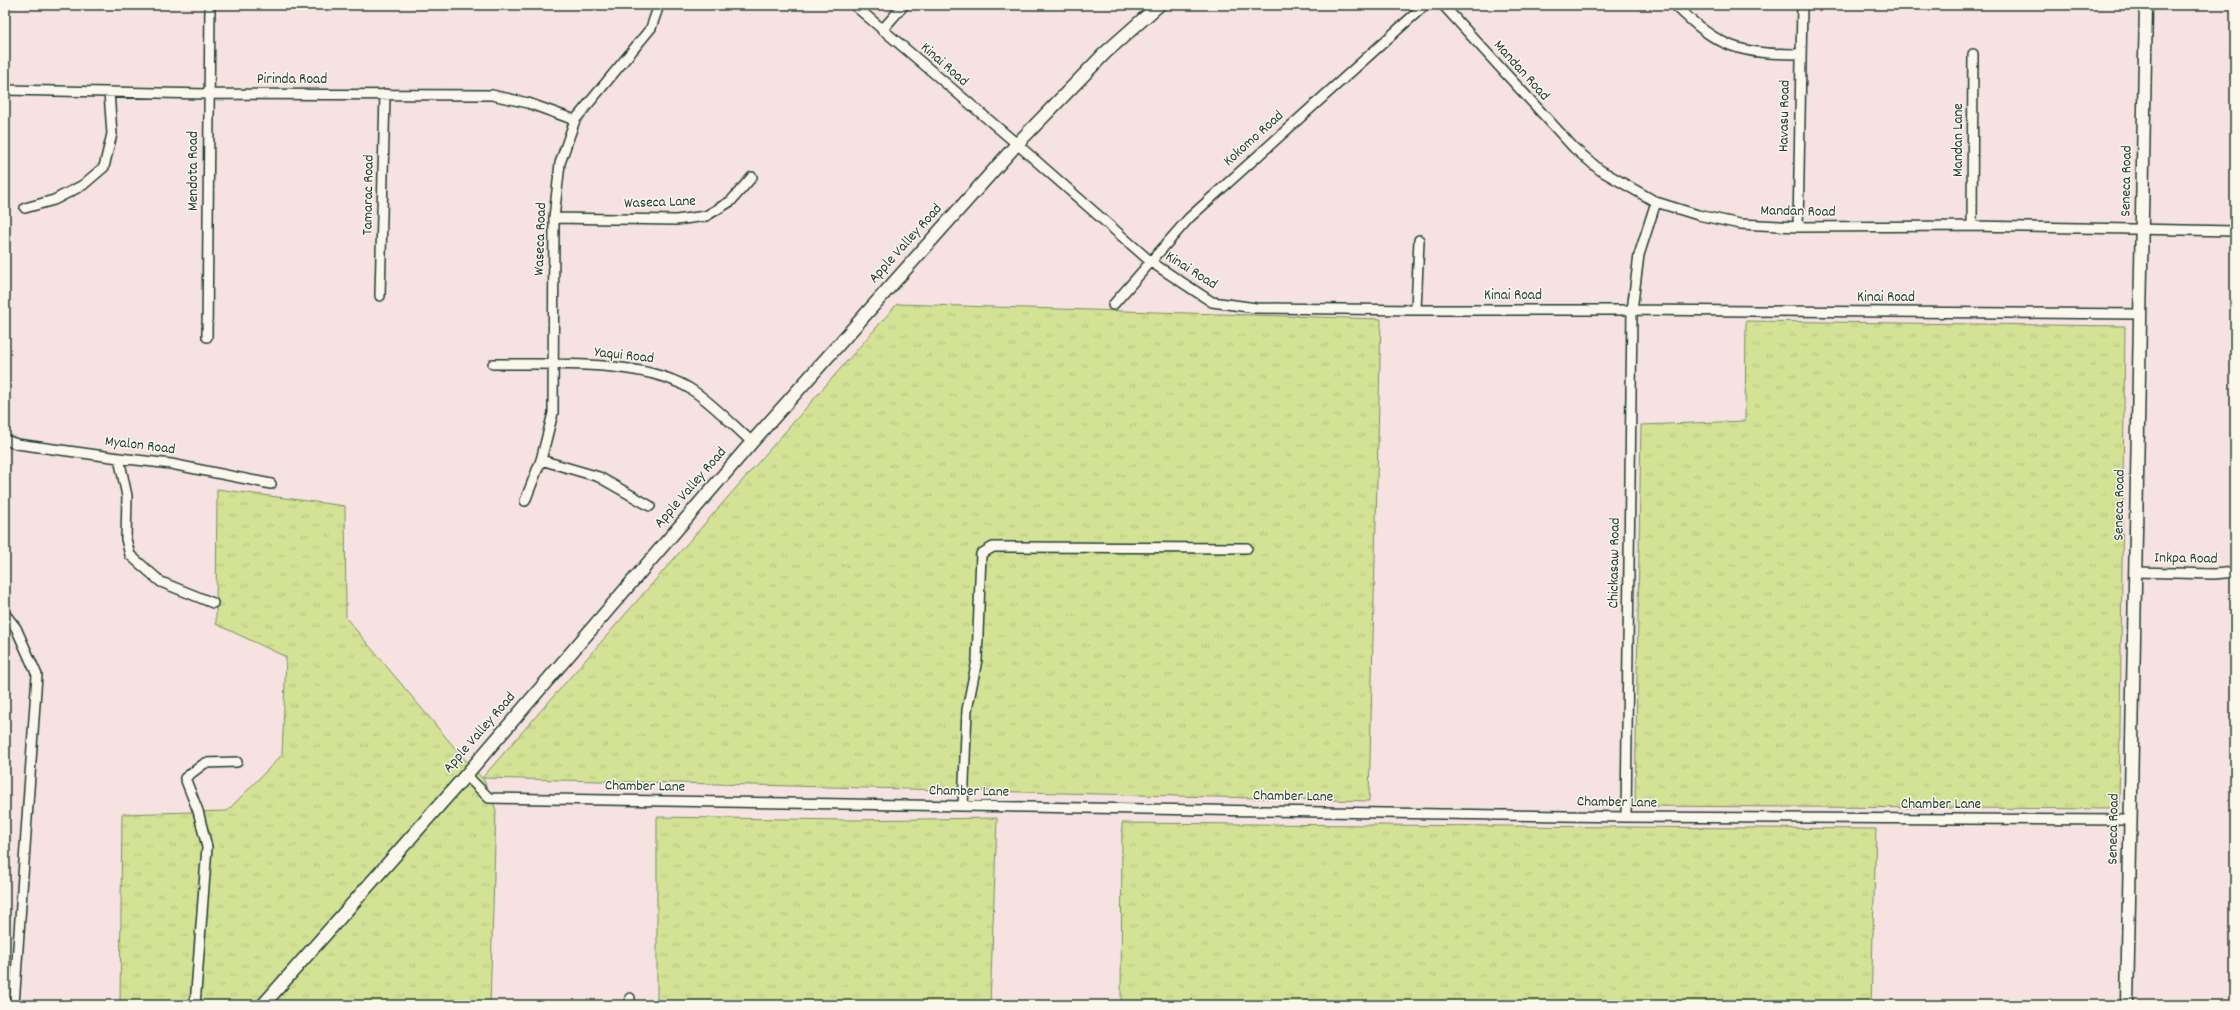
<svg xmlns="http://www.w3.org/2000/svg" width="2240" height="1010" viewBox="0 0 2240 1010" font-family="Dekko,sans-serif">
	<defs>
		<pattern id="grass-tufts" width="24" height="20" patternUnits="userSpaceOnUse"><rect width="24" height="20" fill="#d3e295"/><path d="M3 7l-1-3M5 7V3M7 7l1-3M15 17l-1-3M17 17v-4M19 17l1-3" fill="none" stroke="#b5c381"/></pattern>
	</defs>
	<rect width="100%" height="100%" fill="#f6e2e0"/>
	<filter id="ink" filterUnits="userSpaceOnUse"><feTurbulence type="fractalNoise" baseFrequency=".025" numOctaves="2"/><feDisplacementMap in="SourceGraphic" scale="8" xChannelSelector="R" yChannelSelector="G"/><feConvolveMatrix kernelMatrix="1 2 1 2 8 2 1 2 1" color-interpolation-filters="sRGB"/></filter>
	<g filter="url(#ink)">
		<path fill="url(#grass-tufts)" stroke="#799064" d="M897,304L1381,319L1369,801L483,778L496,810L490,1005H120L122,814L227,811L282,755L286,657L216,624L217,489L345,506L346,618L459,753L482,778Z
			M1746,321L2125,326L2119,809L1635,806L1641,425L1745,421Z
			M657,817L849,820L997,818L990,1005H657Z
			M1122,823L1876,829L1871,1005H1121Z"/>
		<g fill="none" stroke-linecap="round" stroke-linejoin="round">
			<defs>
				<path id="street" d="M854,5L1017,144L1151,262L1212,302L1256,308L1416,310H1632L2139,314
					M1443,5L1574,148L1600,170L1656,202L1698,215L1740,224L1798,227L1972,226L2235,231
					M1675,5C1718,48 1740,54 1800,54
					M882,30L904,5
					M5,90L208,94L492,95L528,103L575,120
					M25,208L54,200L83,185L104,167L112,134L109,92
					M554,218L676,220L706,216L731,201L752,177
					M1972,226L1973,54
					M1798,227L1802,5
					M380,296L385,94
					M1113,305L1189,218L1425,5
					M1416,310L1419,240
					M207,337L210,5
					M493,364C550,365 648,358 695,392C715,406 733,425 752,442
					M5,440L17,444L119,458L171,464L271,484
					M119,458L127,496L126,539L130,555L161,582L213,603
					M541,460L599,477L650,506
					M525,501L541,460L553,413L554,218L560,163L575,120L651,28L659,5
					M2135,572L2214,574L2235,572
					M5,614L16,628L37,675L14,1005
					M466,775L489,798L1626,817L2130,820
					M963,806L967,710L977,660L981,554L993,547L1247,548
					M1626,817L1632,310L1639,255L1656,202
					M630,998V1005
					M195,1005L207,847L198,811L185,778L205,763L237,762"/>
				<path id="secondary" d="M263,1005L466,775L752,442L1017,144L1105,53L1159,5
					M2127,1005L2146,5"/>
			</defs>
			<use href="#street" stroke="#1f3d34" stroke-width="12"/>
			<use href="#secondary" stroke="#1f3d34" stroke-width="15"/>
			<use href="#street" stroke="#fbf7ec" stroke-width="9"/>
			<use href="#secondary" stroke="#fbf7ec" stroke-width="12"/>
		</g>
	</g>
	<g text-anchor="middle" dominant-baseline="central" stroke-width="3" stroke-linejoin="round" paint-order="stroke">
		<g font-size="15" fill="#1f3d34" stroke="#fbf7ec">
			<text transform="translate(944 65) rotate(41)">Kinai Road</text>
			<text transform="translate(1521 71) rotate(48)">Mandan Road</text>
			<text x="292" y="80">Pirinda Road</text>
			<text transform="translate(1785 116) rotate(-89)">Havasu Road</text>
			<text transform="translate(1254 139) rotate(-42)">Kokomo Road</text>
			<text transform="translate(1959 140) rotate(-90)">Mandan Lane</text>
			<text transform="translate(194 171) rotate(-90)">Mendota Road</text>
			<text transform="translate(2127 181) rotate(-89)">Seneca Road</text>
			<text transform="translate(369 195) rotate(-89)">Tamarac Road</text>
			<text transform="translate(660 203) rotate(-2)">Waseca Lane</text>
			<text transform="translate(1798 212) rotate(1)">Mandan Road</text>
			<text transform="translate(541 239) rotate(-88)">Waseca Road</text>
			<text transform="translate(906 244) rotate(-48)">Apple Valley Road</text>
			<text transform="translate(1191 271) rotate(32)">Kinai Road</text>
			<text x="1513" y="296">Kinai Road</text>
			<text x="1886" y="298">Kinai Road</text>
			<text transform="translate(624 356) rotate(6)">Yaqui Road</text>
			<text transform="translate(140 446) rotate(7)">Myalon Road</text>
			<text transform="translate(691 488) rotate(-49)">Apple Valley Road</text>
			<text transform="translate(2120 505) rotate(-89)">Seneca Road</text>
			<text transform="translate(2186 559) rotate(1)">Inkpa Road</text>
			<text transform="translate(1615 563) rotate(-89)">Chickasaw Road</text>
			<text transform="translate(480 733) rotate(-49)">Apple Valley Road</text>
			<text transform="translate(645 787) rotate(1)">Chamber Lane</text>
			<text transform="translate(969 792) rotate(1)">Chamber Lane</text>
			<text transform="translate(1293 797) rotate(1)">Chamber Lane</text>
			<text transform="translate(1617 803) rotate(1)">Chamber Lane</text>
			<text x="1941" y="805">Chamber Lane</text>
			<text transform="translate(2114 829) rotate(-89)">Seneca Road</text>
		</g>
	</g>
	<rect width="2240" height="1010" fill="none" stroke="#fbf7ec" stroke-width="20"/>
	<rect x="10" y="10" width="2220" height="990" fill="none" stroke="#1f3d34" stroke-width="1.5" filter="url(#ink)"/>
</svg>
